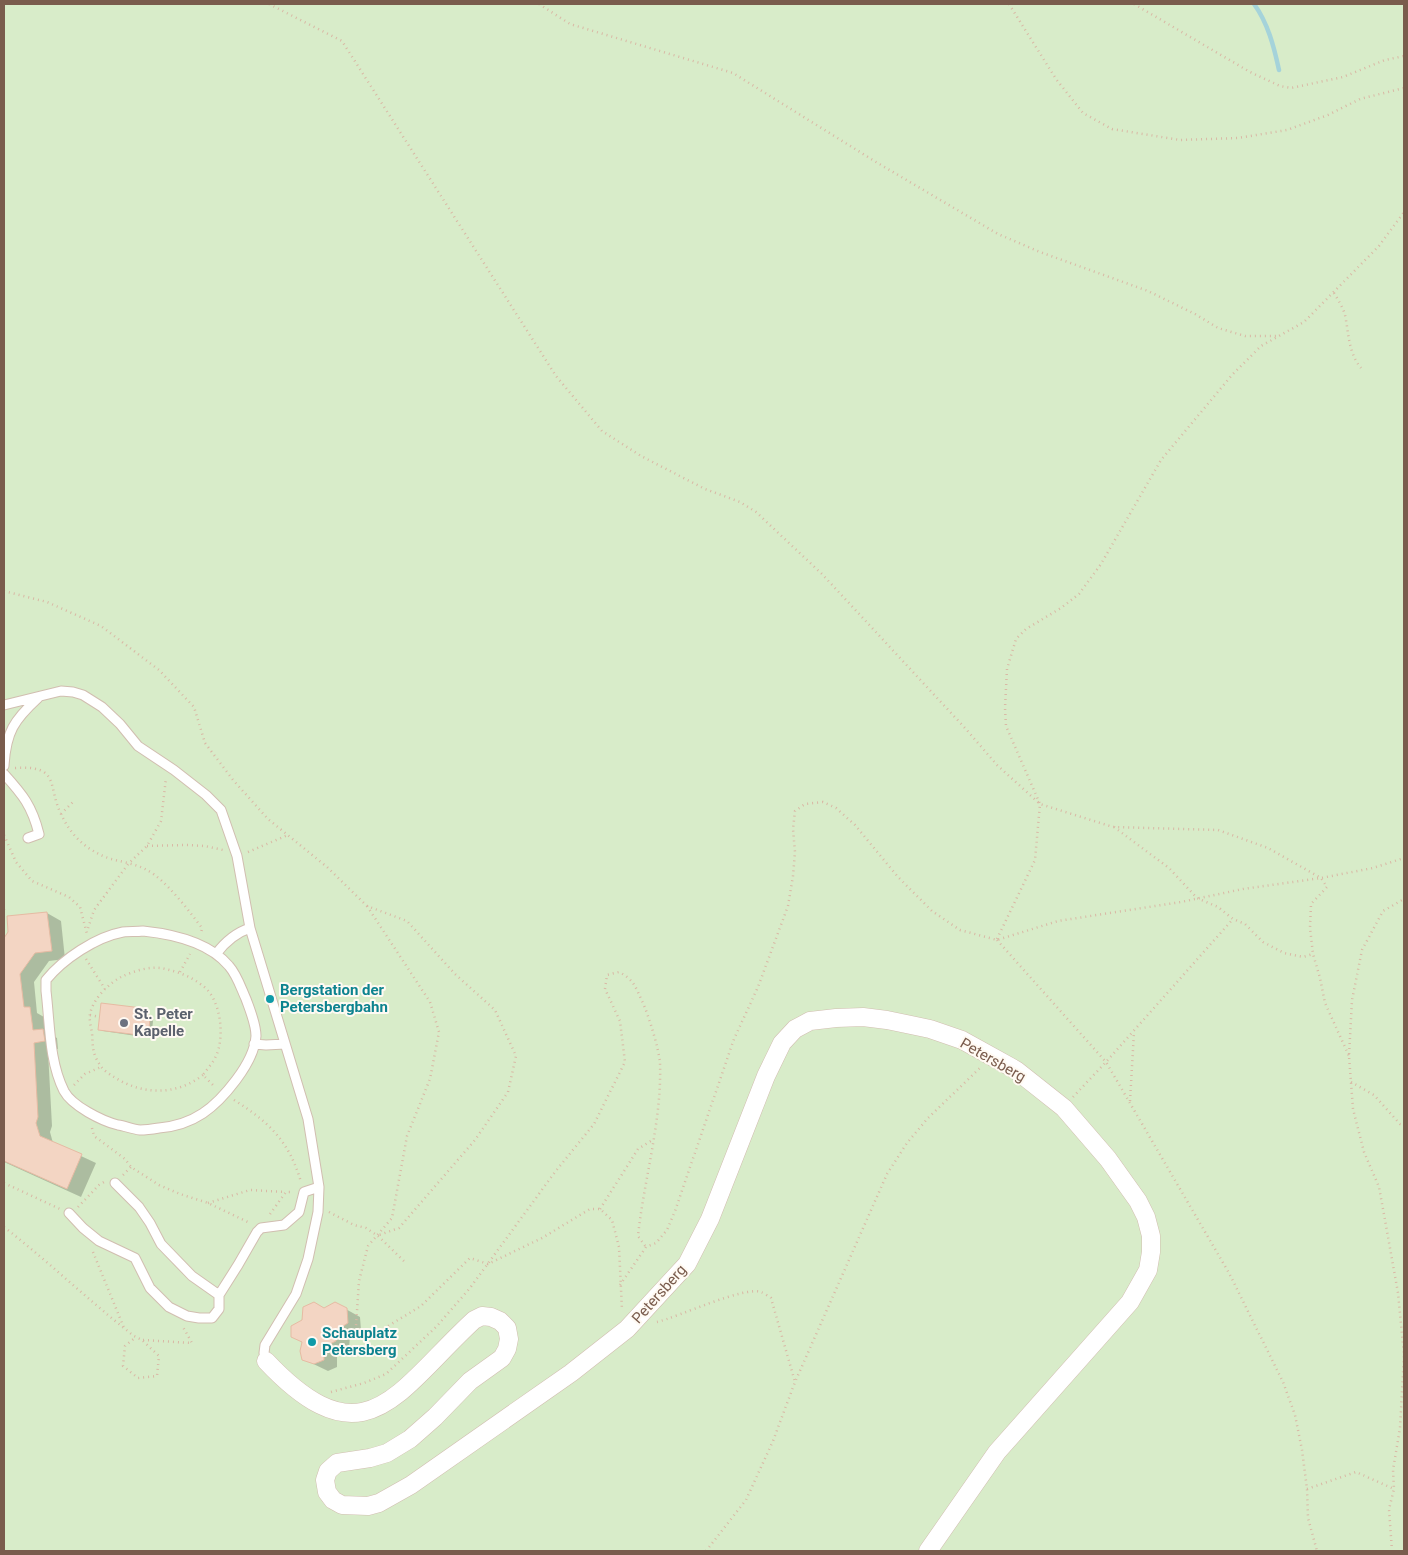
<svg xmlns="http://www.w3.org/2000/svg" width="1408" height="1555" viewBox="0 0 1408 1555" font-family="Roboto,sans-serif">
	<rect width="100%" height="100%" fill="#fdf6ec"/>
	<path fill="#d8ecc9" d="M4,4H1404V1551H4Z"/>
	<path fill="#0003" d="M47,913L61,921L65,959L49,961L34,982L37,1013L44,1017L46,1032L57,1038L58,1049L48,1051L52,1126L50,1132L53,1143L96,1163L81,1197L4,1162V940L9,932Z
		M142,1010L146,1012L153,1021L152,1031L143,1037L103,1031L99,1029Z
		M335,1303L360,1317L361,1330L350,1337L349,1348L337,1355V1367L328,1371L303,1359V1343L292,1336L324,1309Z"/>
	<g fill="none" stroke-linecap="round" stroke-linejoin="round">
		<path stroke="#a5d3da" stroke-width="4.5" d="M1254,4C1268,23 1274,47 1279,70"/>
	</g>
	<path fill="#f3d5c3" stroke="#e6bba3" d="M47,912L52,951L35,953L20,974L24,1007H30L33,1030L43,1029L45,1041L34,1043L38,1117L36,1123L40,1136L82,1154L67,1189L4,1161V938L8,932L7,916Z
		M101,1003L142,1008L150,1018L149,1029L139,1035L98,1030Z
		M314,1302L324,1308L335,1302L347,1308L348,1323L337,1330L336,1341L324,1347V1360L314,1364L302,1360L300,1351L302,1342L291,1337V1326L302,1320L303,1307Z"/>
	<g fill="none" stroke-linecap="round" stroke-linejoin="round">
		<defs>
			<path id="service" d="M4,705L61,691L73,692L83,695L102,707L120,724L138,746L174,770L206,795L221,810L237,856L250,928L308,1119L319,1187L318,1212L308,1259L296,1294L265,1345L264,1353L266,1361
				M4,766C6,732 14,720 38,698
				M4,774C23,795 32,806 39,834L28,838
				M143,931C172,934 209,942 229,966C237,975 241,988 246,999C250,1010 256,1024 256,1036C255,1051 245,1068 236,1080C215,1108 194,1125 159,1128C153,1129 146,1130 140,1130C132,1129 125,1126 118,1125C102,1121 72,1106 64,1091C49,1061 50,1024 46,991V980C63,959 96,937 123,932C129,931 136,932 143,931Z
				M216,954C225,942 235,933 250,928
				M254,1044L266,1045L285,1044
				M115,1183L139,1207L150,1223L161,1244L192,1276L219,1295
				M69,1213L83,1228L99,1241L135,1258L150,1288L169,1307L187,1316L199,1318H212L219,1309V1295L238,1265L257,1232L261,1228L284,1225L299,1212L304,1192L319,1187"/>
			<path id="minor" d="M266,1361C365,1466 397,1391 474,1320L482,1316L491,1317L500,1321L507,1328L509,1339L507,1349L502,1358L470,1381L435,1417L410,1439L387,1453L370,1458L337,1463L328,1471L325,1480L327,1492L333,1500L342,1505L368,1506L379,1503L411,1485L571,1373L627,1329L687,1264L710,1219L766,1076L782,1043L795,1029L810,1021L836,1018L863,1017L887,1020L930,1029L962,1040L1016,1070L1064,1108L1108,1159L1138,1201L1146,1217L1151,1236V1252L1148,1270L1130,1302L997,1452L928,1551"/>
		</defs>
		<use href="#service" stroke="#d1beb0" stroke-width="11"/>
		<use href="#minor" stroke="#d1beb0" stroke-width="19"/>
		<path stroke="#d9b8a5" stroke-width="2.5" stroke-dasharray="1 4" stroke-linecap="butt" d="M269,4L342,41L556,376L602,431L641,456L705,489L740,502L756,512L822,574L965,728L997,765L1040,804L1113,827L1218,830L1268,848L1321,878L1327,887L1311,904L1310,928L1313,954L1320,978L1325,1003L1349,1056
			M539,4L570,24L733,73L876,162L998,234L1040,252L1148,291L1195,314L1218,328L1245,336H1276
			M1009,4L1056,79L1083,113L1112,129L1180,140L1238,138L1287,130L1328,115L1360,99L1404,88
			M1134,4L1250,72L1280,86L1291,88L1343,77L1385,60L1404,56
			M1334,293C1338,300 1343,307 1345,315C1349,334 1348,352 1361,368
			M4,591L47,602L101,626L159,670L194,707L205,743L233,780L268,819L327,867L367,906L407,921L455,974L495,1010L516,1056L508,1092L475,1140L399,1228L379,1235
			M15,768C61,765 47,786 61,814C71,836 87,851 111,859C123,862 136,864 147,870C166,880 189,911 202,928L201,934
			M61,814L73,802
			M1114,827L1169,868L1197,898L1218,907L1233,919L1245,924L1263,942L1284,953L1303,957L1313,954
			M4,835L16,862L32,881L69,897L80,907L87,934
			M147,846L186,845L205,846L223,850
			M248,852L288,835
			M367,906L430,1002L439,1032L430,1079L407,1136L392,1218L368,1246L359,1281L356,1326L363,1334H375L421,1306L470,1258L488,1264L542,1238L590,1209H600L612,1220L619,1247L622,1310
			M4,910L8,913
			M88,928L94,910L129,863L147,846L161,821L166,778
			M997,939L1035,860L1040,804L1006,726L1005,708L1007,669L1016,639L1026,629L1061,608L1079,594L1101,564L1161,460L1232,375L1261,346L1304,322L1379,246L1404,212
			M997,940L1106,1062L1229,1273L1283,1382L1295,1415L1302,1450L1307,1489L1308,1518L1317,1551
			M86,959L105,989
			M180,972L190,954
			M90,1015L99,1017
			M203,1075C176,1096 142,1095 114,1077C109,1074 103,1070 100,1065C92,1053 93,1047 92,1033C91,1027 89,1020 90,1014C93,999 108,984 121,977C134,971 152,965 165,969C179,972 192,977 203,986C221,999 225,1037 216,1056C213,1063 207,1069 203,1075L215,1087
			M1351,1082L1374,1095L1400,1124L1404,1125
			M74,1085L85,1074L101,1067
			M1073,1097L1106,1062L1233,919
			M234,1100C269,1122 289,1141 301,1182
			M1130,1101L1134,1032
			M92,1128L94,1136L125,1159L131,1167L159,1185L180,1194L208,1203L250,1223
			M123,1175L131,1167
			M4,1183L60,1209
			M208,1203L250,1190L286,1192
			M78,1207L99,1185L104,1182
			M600,1209L638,1149L654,1139
			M329,1212L354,1225L366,1228L378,1236L406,1263
			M270,1214L286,1192H293
			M4,1227C49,1262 89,1301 134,1336L142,1340L159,1356L157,1376L138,1378L123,1366L125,1346L136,1337
			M93,1252L124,1328
			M620,1285L646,1247L656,1243L667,1230L675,1211L734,1039L758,987L788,906L793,876L795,852L793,829L795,811L805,804L823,802L836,808L855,825L898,877L932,911L960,930L997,940L1058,921L1181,902L1243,889L1321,878L1373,868L1404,858
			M657,1322C678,1317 744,1286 761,1292C764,1293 768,1296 771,1298L795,1382
			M143,1340L192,1343L183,1327
			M331,1392L364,1383L386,1374L437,1326L470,1288L555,1172L594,1124L625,1062L620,1021L605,989L607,975L619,972C634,980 635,986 642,1001C648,1013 659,1049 660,1063C662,1121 644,1179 638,1236L646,1247
			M1307,1489L1356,1472L1394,1489
			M706,1551L746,1500L773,1441L795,1382L887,1174L907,1143L928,1118L981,1067
			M1392,1551L1389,1509L1394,1489L1393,1470L1400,1428L1404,1355L1398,1293L1385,1220L1379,1187L1364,1152L1353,1109L1349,1056L1352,1000L1362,950L1383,911L1404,899"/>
		<use href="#service" stroke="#fff" stroke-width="9"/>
		<use href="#minor" stroke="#fff" stroke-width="18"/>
	</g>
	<g fill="#0f9aa8" stroke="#fffaf3" stroke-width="2">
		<circle cx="270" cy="999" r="5"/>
		<circle cx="312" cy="1342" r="5"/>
	</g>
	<circle fill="#6b7280" stroke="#fffaf3" stroke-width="2" cx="124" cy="1023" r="5"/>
	<g text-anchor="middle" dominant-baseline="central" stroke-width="4" stroke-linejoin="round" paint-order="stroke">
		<g font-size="15" font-weight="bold" fill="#0d838f" stroke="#fffaf3" text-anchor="start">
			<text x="280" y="990">Bergstation der<tspan x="280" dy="17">Petersbergbahn</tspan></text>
			<text x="322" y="1333">Schauplatz<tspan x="322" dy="17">Petersberg</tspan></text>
		</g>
		<g font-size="15" font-weight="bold" fill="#5b616d" stroke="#fffaf3" text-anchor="start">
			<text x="134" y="1014">St. Peter<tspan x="134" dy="17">Kapelle</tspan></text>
		</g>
		<g font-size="15" fill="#7a5c4d" stroke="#fffaf3">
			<text transform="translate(993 1060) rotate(30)">Petersberg</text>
			<text transform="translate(659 1294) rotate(-48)">Petersberg</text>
		</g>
	</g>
	<rect width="1408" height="1555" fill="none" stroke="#7a5c4d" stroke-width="10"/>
</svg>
